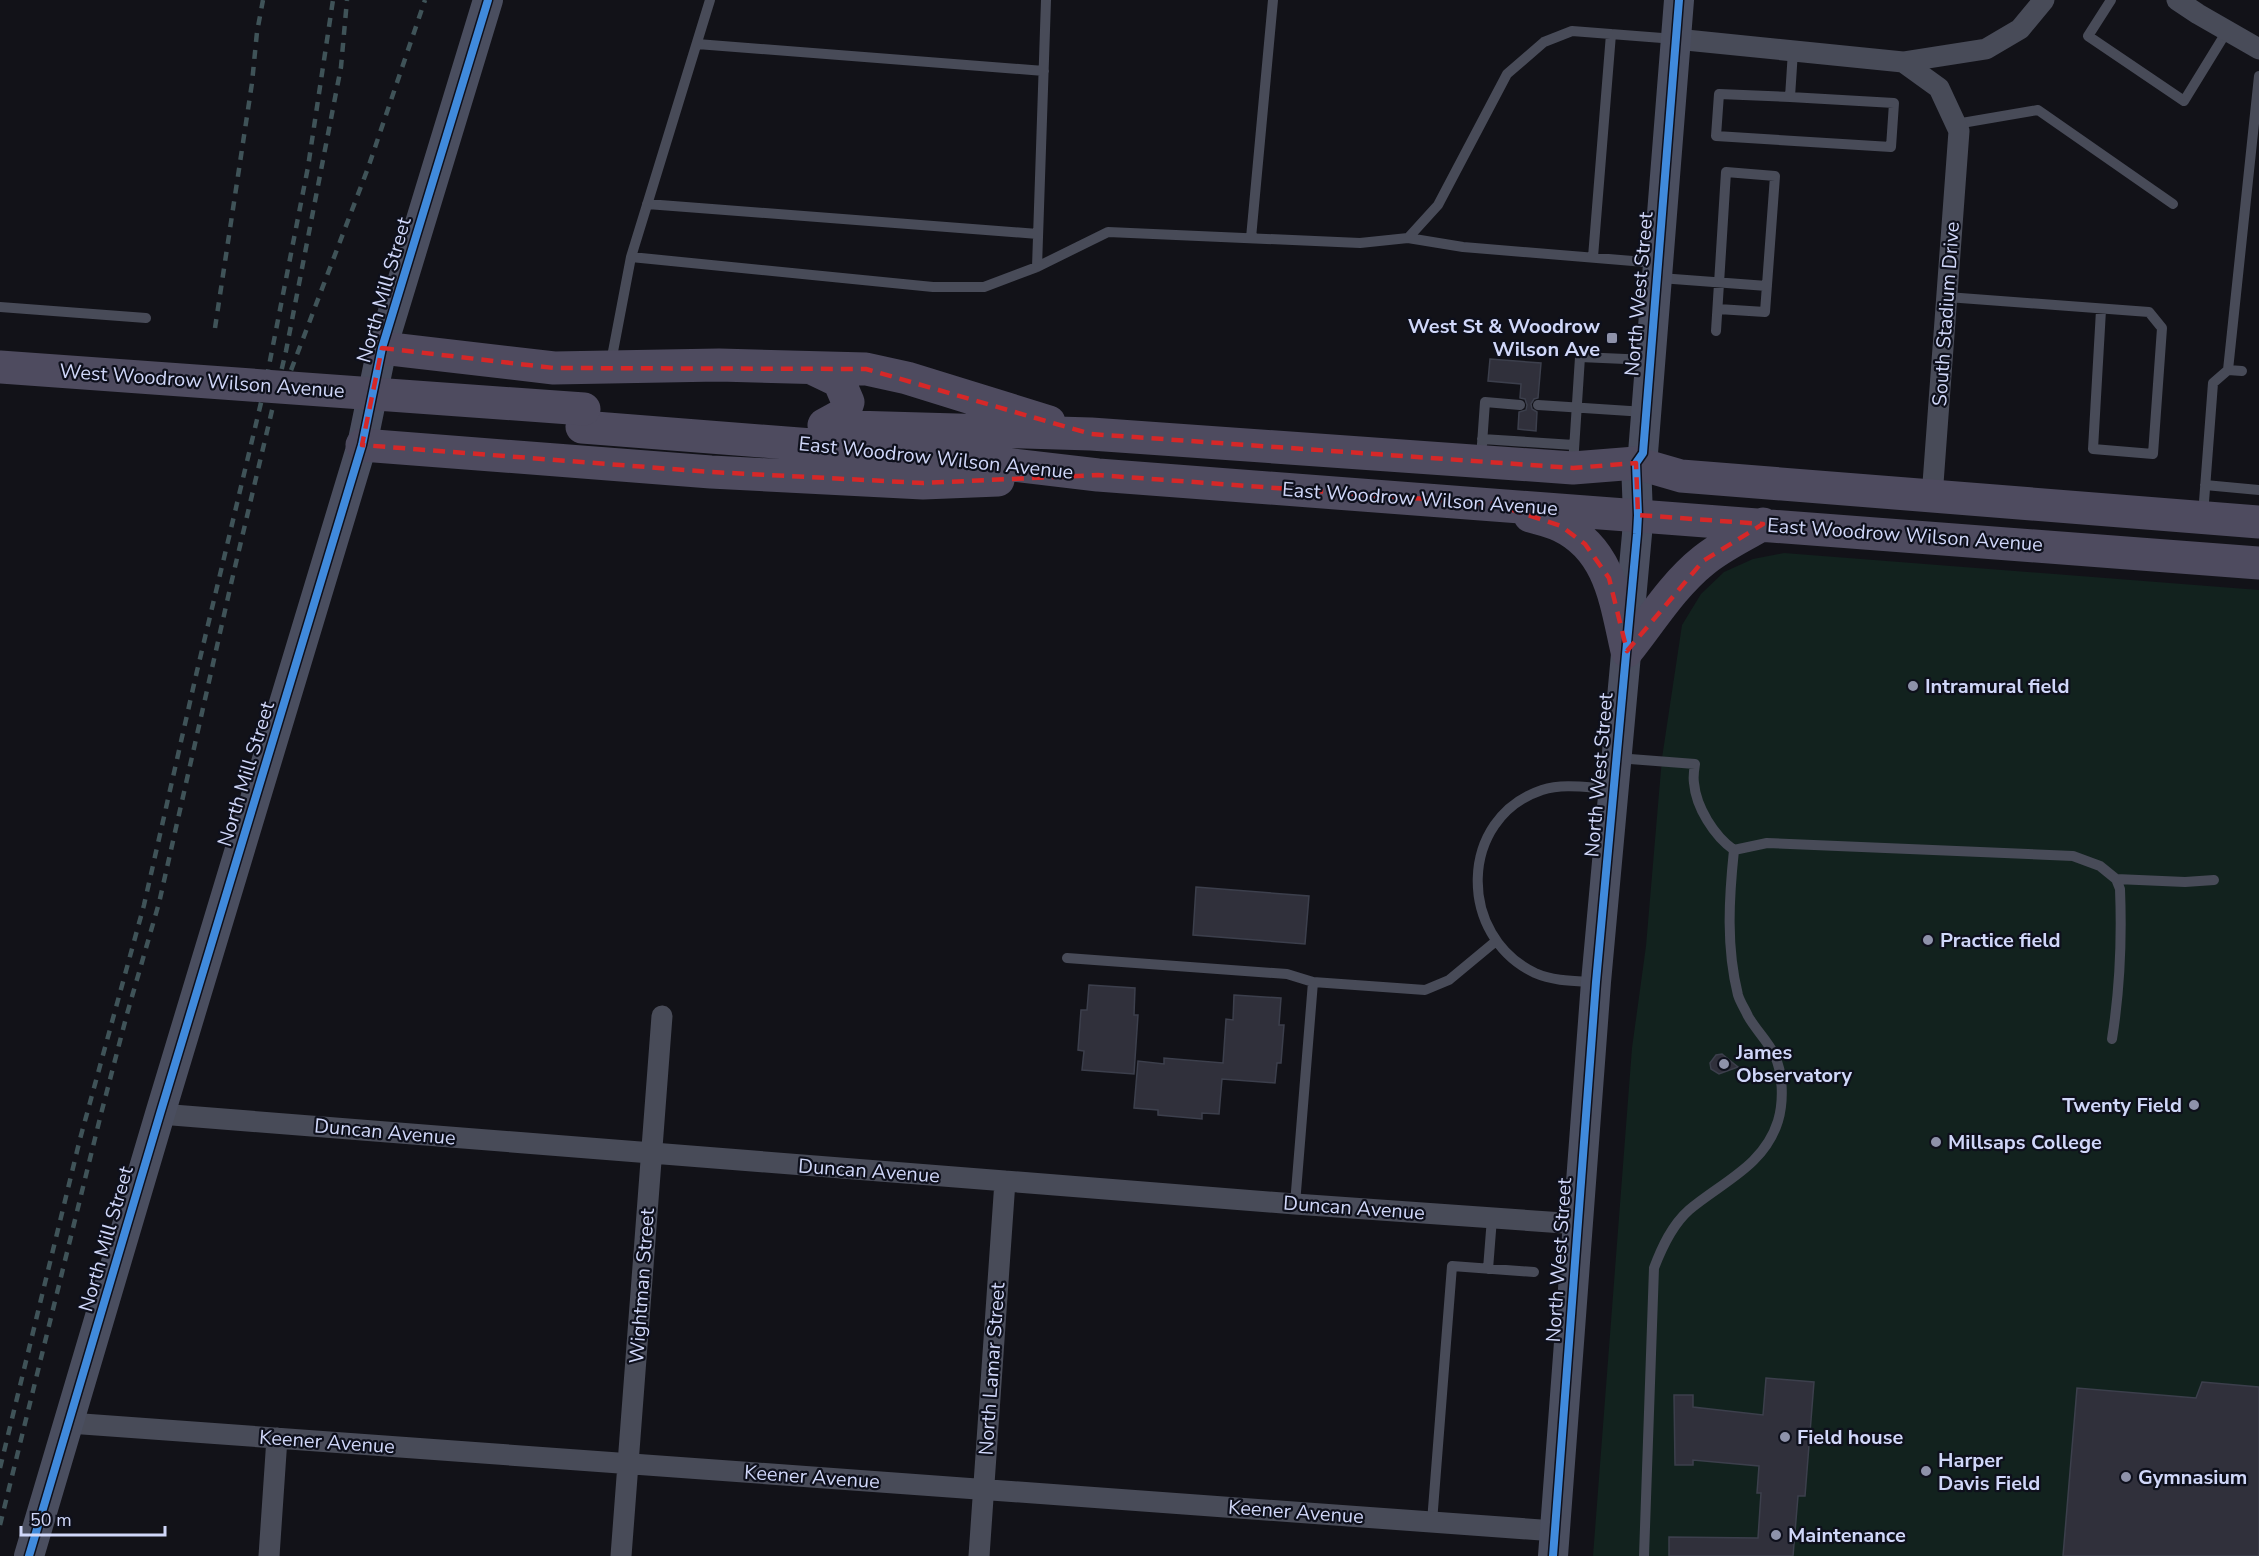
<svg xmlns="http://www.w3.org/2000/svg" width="2259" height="1556" viewBox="0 0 2259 1556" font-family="'Nunito Sans',sans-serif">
	<rect width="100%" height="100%" fill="#121218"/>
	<path fill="#12221e" d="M1784,553L2259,590V1556H1593L1632,1048L1646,946L1662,758L1682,625L1701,594L1724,572L1753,559Z"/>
	<path fill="#30303b" stroke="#3c3f4c" stroke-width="1.5" d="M1490,359L1541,363L1538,398L1534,399L1531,404L1532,409L1537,412L1536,431L1518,429L1519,412L1526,410L1527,405L1525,399L1520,398L1521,384L1488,381Z
		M1196,887L1309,896L1305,944L1193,935Z
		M1089,985L1135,988L1134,1015H1138L1134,1074L1082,1070L1084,1051L1078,1050L1081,1010H1087Z
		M1234,995L1281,998L1279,1025H1284L1281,1063H1277L1275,1083L1222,1079L1219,1114L1202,1113V1119L1158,1115V1110L1134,1108L1138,1061L1164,1064V1058L1223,1063L1226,1019L1233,1020Z
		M1722,1054L1738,1067L1719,1074L1711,1069L1710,1063L1716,1055Z
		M1766,1378L1814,1382L1805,1496H1798L1793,1556H1669V1537L1758,1538L1761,1493H1757L1759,1466L1693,1460V1465H1675L1674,1395H1693V1407L1763,1415Z
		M2202,1382L2259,1387V1556H2063L2077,1388L2196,1398Z"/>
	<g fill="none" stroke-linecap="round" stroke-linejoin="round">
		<path stroke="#484b58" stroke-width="10" d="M2111,0L2088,36L2184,101L2227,31
			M697,44L1044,71
			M1790,97L1894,103L1891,147L1716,136L1719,94L1790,97L1793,51
			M1956,124L2038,110L2173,204
			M647,204L1038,234
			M1251,238L1273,0
			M1408,238L1463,247L1657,263
			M631,257L933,287H984L1037,267L1108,232L1360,243L1408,238L1438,205L1507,74L1544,42L1572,31L1675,39
			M1593,257L1611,34
			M1037,267L1046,0
			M1660,278L1767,286
			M1947,297L2149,312L2162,328L2153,454L2093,449L2101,310
			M0,307L146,318
			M1716,331L1726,172L1775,176L1765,312L1718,309
			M611,362L631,257L710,0
			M2242,371L2228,370L2259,76
			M1538,405L1645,412
			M1482,439L1574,445
			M1481,458L1485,402L1520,405
			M1573,465L1580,357L1648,360
			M2205,485L2259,490
			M2203,515L2213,383L2228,370
			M1617,758L1695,764C1694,770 1693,777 1694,783C1696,807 1714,836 1734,850
			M2116,879L2185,882L2214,880
			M1067,958L1287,974L1313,982L1425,990L1449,980L1496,941
			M1593,982C1574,981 1553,981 1535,973C1457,936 1458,818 1542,790C1564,783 1589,788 1611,789
			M1295,1204L1313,982
			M1488,1269L1492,1218
			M1432,1522L1452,1266L1534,1272
			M1644,1556L1654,1268C1662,1247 1672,1225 1689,1210C1722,1182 1764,1166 1778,1121C1784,1101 1783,1072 1774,1054C1767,1040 1755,1029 1748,1016C1745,1009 1740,1002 1738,995C1726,947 1729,898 1734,850L1767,843L2073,856L2100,866L2116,879L2120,889C2122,940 2120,989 2112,1039"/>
		<path stroke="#484b58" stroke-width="21" d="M2177,0L2198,14L2259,49
			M1676,39L1903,62L1939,88L1959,131L1932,497
			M1903,62L1986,49L2020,29L2044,0
			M160,1114L1295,1204L1578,1224
			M69,1423L1555,1531
			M269,1556L277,1438
			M621,1556L662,1016
			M979,1556L1005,1181"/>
		<path stroke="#4a4e5f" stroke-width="30" d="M29,1556L160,1114L362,445L382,348L488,0
			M1553,1556L1596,982L1637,534L1638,515L1636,463L1643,453L1679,0"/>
		<path stroke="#4e4b5f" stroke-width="33" d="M382,348L554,368L719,365L866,369L907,378L1049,422
			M814,369L839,381L848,402L844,414L824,425
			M582,427L902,452L1098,475L2259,563
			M852,427L1091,434L1573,468L1636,463L1681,476L2259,522
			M362,445L711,472L923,483L998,480
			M1530,516C1540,519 1551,521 1561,526C1611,550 1616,604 1627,651
			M1627,651C1651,621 1673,585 1703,561C1721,546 1743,536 1763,524"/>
		<path stroke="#3f5358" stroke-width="4.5" stroke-dasharray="9 8" stroke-linecap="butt" d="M215,328L252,83L257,32L263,0
			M285,386L368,168L425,0
			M0,1468L80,1139L144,905L197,671L265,386L308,167L333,0
			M0,1525L101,1114L127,1014L159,903L231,584L286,351L341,67L347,0"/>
		<path stroke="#4e4b5f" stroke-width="33" d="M0,367L584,409"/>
		<defs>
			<path id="cycleway" d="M29,1556L160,1114L362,445L382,348L488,0
				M1553,1556L1596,982L1637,534L1638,515L1636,463L1643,453L1679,0"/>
		</defs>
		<use href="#cycleway" stroke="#0e101c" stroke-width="11"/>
		<use href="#cycleway" stroke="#408adc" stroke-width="8"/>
	</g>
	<path fill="none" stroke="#d62828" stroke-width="4.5" stroke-dasharray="12 8" stroke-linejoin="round" d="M382,348L554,368L866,369L1091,434L1573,468L1636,463L1638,515L1763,524L1703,561L1627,651L1609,578L1585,544L1561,526L1494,504L1098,475L923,483L711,472L362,445Z"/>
	<g fill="#8e92aa" stroke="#0e101c" stroke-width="2">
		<rect x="1606" y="332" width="12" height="12" rx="3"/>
		<circle cx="1913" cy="686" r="6"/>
		<circle cx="1928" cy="940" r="6"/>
		<circle cx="1724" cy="1064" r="6"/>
		<circle cx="2194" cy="1105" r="6"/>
		<circle cx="1936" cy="1142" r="6"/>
		<circle cx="1785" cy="1437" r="6"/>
		<circle cx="1926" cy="1471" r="6"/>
		<circle cx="2126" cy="1477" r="6"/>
		<circle cx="1776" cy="1535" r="6"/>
	</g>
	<g text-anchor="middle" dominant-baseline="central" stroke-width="4.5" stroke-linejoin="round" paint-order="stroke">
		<g font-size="20" fill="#d0d7f9" stroke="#0e101c">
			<text transform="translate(384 290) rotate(-74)">North Mill Street</text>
			<text transform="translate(1639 294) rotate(-85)">North West Street</text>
			<text transform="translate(1946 314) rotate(-86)">South Stadium Drive</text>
			<text transform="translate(202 381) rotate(4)">West Woodrow Wilson Avenue</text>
			<text transform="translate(936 458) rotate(6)">East Woodrow Wilson Avenue</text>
			<text transform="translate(1420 499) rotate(4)">East Woodrow Wilson Avenue</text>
			<text transform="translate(1905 535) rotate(4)">East Woodrow Wilson Avenue</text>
			<text transform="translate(246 774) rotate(-73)">North Mill Street</text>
			<text transform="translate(1599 775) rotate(-85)">North West Street</text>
			<text transform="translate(385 1132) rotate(5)">Duncan Avenue</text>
			<text transform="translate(869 1171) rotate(4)">Duncan Avenue</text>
			<text transform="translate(1354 1208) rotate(4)">Duncan Avenue</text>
			<text transform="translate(106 1239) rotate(-74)">North Mill Street</text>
			<text transform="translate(1559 1260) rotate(-86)">North West Street</text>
			<text transform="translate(642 1286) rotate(-86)">Wightman Street</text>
			<text transform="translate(992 1369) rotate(-86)">North Lamar Street</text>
			<text transform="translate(327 1442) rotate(4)">Keener Avenue</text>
			<text transform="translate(812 1477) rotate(4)">Keener Avenue</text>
			<text transform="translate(1296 1512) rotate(4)">Keener Avenue</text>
		</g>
		<g font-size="20" font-weight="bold" fill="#d0d7f9" stroke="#0e101c" text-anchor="start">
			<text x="1600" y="326" text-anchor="end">West St &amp; Woodrow<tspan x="1600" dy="23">Wilson Ave</tspan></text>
			<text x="1925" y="686">Intramural field</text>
			<text x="1940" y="940">Practice field</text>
			<text x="1736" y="1052">James<tspan x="1736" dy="23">Observatory</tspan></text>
			<text x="2182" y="1105" text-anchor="end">Twenty Field</text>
			<text x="1948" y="1142">Millsaps College</text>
			<text x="1797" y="1437">Field house</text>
			<text x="1938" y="1460">Harper<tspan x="1938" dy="23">Davis Field</tspan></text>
			<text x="2138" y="1477">Gymnasium</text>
			<text x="1788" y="1535">Maintenance</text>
		</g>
	</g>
	<path d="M21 1526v9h144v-9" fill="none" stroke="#d0d7f9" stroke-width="3"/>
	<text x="30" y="1526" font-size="18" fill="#d0d7f9" stroke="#0e101c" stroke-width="4.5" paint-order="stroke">50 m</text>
</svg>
